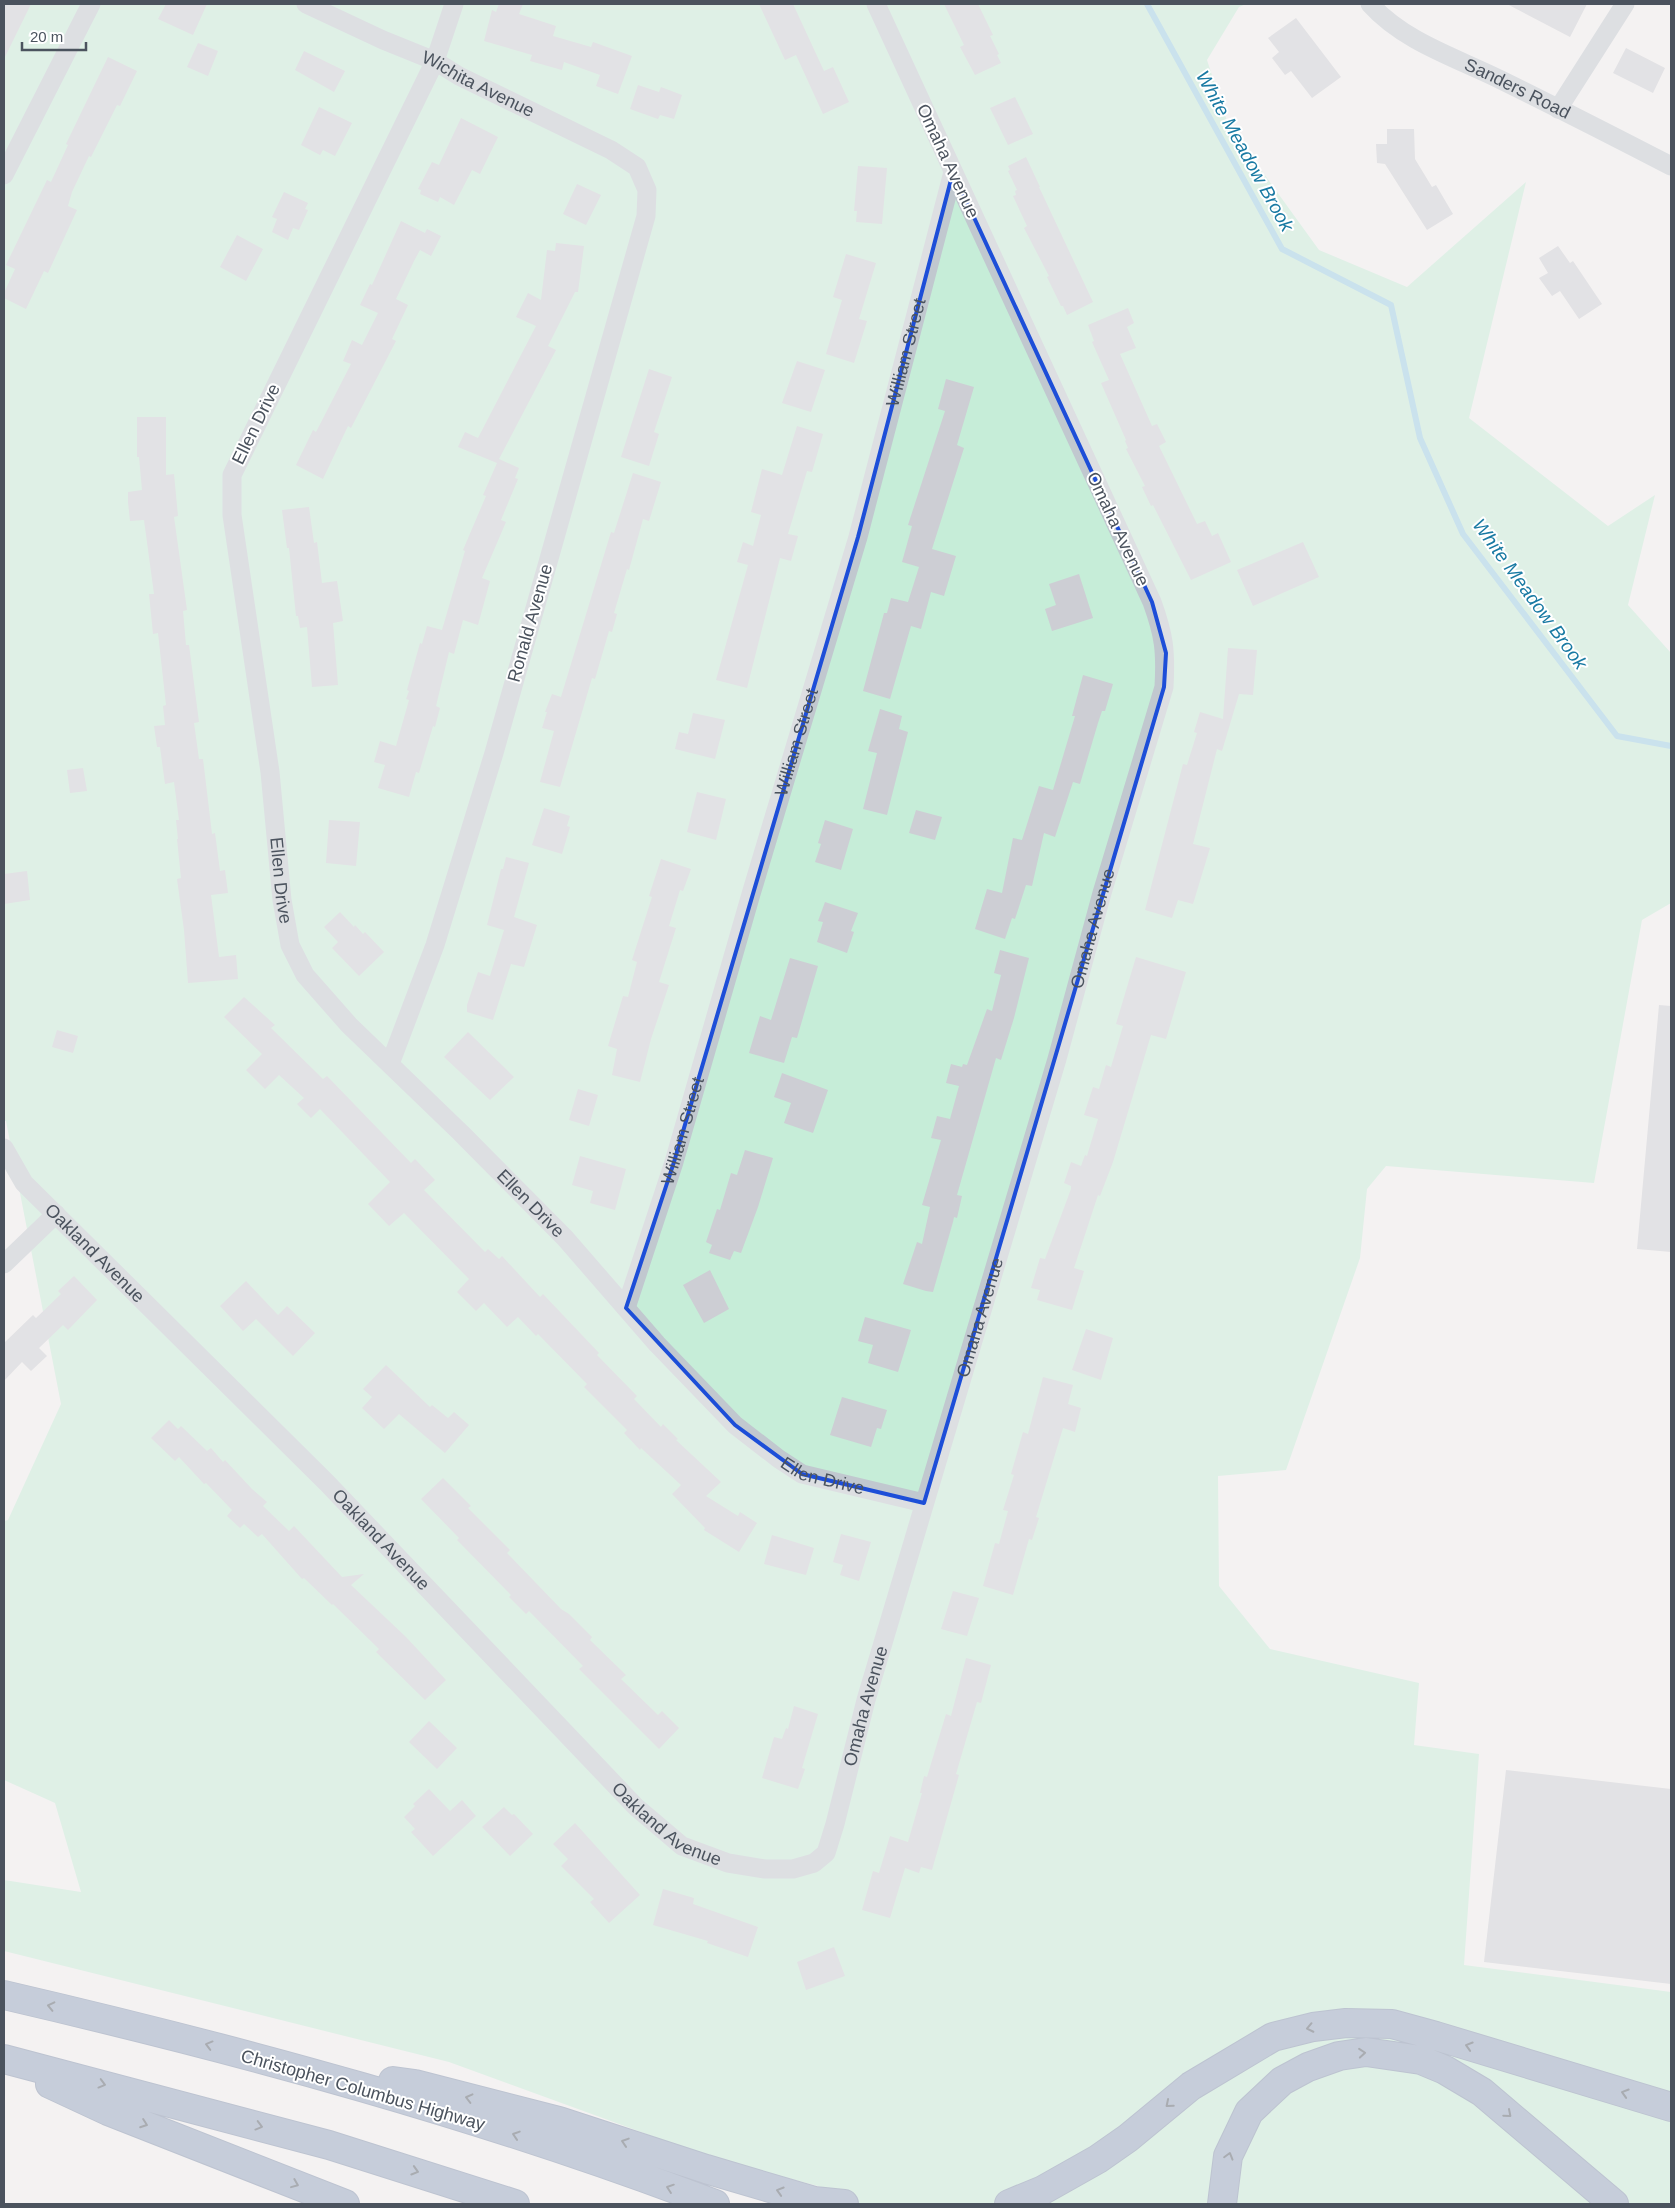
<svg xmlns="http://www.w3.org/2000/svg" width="1675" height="2208" viewBox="0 0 1675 2208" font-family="Helvetica,sans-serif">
	<rect width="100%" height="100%" fill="#f4f2f2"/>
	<path fill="#c6edd8" d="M4,4H1246L1239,7L1207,60L1228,124L1319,250L1407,287L1526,182L1469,418L1608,526L1655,495L1628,605L1671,653V903L1642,920L1594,1183L1386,1166L1367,1189L1360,1258L1286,1470L1218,1476L1219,1586L1270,1649L1419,1683L1414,1745L1479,1754L1464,1965L1671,1992V2201L1668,2204H845L848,2194L715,2159L449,2062L4,1951V1880L81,1892L55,1803L4,1780V1521L8,1520L61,1404L6,1121H4Z"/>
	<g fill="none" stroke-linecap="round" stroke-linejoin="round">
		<path stroke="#97cee6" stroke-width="6" d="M1147,4L1282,249L1391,305L1420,438L1463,534L1617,736L1671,746"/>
	</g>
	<path fill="#cdced4" d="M4,4H31L4,59Z
		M166,4H207L193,35L158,19Z
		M499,4H523L519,14L556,26L553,36L591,47L593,42L632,56L618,94L596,86L600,75L564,62L562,70L530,61L532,55L484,41L492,10L496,12Z
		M759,4H793L824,71L833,67L849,102L823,114L796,55L785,60Z
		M944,4H978L993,35L990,36L999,54L997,55L1001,63L975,75L960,47L964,45Z
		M1507,4H1587L1570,37Z
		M1296,18L1341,77L1312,98L1291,71L1285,75L1272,58L1279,52L1268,38Z
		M198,43L218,51L208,76L187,67Z
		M1626,48L1665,68L1653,93L1613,73Z
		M304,51L345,71L334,92L295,70Z
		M108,57L137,71L120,106L117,105L91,157L89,156L72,192L68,206L77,210L48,273L44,271L26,309L4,298V293L15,269L6,265L47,180L51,182L68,145L66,144Z
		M638,85L659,92L661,87L682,95L674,119L660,115L658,119L630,109Z
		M1015,97L1033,134L1008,145L990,108Z
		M319,107L352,123L335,156L323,150L320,155L301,145Z
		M461,118L498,137L480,174L472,170L454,205L440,197L438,202L420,194L421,190L418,189L432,162L439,165Z
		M1387,129H1414L1415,159L1432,187L1436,185L1453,214L1427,230L1385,164L1377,163L1376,144H1387Z
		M1026,157L1040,187H1039L1093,302L1067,315L1063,306H1061L1047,277L1049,276L1024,228L1027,226L1013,196L1016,195L1015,191L1017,190L1008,171L1010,170L1008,166Z
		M858,166L887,168L882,224L856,222L857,211H854Z
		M577,184L601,195L586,225L563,214Z
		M284,192L308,203L305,209L308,210L299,230L293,228L288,240L272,232L277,219L272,217Z
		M401,221L425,233L427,229L441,236L431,256L420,250L414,261L396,299L408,305L392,339L396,341L351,428L348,426L323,479L296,465L313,430L316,432L351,364L343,361L352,340L362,345L378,313L360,305L370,284L372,285Z
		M237,235L263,249L246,281L220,267Z
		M556,243L584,246L578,292H575L548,346L556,350L499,459L519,468L515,478L518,479L501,520L506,522L482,578L490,581L478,625L463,620L454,654L449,652L436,706L440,708L435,727L433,726L419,773L416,772L409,797L378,788L385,765L374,762L380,741L396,746L409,700L406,699L409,691L407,690L420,643L422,644L427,626L442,630L465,551L463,550L486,496L483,495L497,463L458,447L465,432L478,438L536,326L516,317L528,293L541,300L547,250L555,251Z
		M1558,246L1570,263L1573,261L1602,304L1579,319L1560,291L1552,296L1539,278L1548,273L1539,258Z
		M846,254L876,263L859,319L867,321L854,363L826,354L842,300L833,297Z
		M1128,308L1134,323L1127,327L1136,348L1120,354L1152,426L1157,424L1166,442L1159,446L1197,524L1205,521L1212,536L1218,533L1231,562L1191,580L1153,505L1151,506L1142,487L1145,486L1126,449L1128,448L1125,441L1126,440L1101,383L1109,380L1092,342L1094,341L1088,325Z
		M797,361L825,370L811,412L782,403Z
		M649,369L672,377L654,432L659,434L649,466L621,457Z
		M946,379L974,387L957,445L964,448L932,549L956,556L944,596L931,592L921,629L911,626L890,699L863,691L884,613H887L891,598L908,602L919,567L902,562L912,526L908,525L945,411L938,409Z
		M137,417H166V475L174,474L178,516L174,517L187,610L183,611L186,645H189L199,722L194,723L199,759H203L212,834L215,833L220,871L225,870L228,893L211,895L219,957L236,955L238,979L188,983L184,930L177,879L181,878L177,839H178L176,820H179L174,782L165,784L160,747H157L154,726L165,725L163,706L166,705L158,633L153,634L149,594H154L144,520L130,521L128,502V492L142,490L139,457H137Z
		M797,426L823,434L812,472L807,471L788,534L798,536L791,561L780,558L747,688L716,680L748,565L737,562L743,542L753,546L761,515L751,512L762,469L782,475Z
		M633,473L661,482L649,521L643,519L629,570L627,569L614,613L617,614L612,632L609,631L595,679L592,678L560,787L540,782L554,731L542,728L547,712H545L552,694L561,697L611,532L614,533Z
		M309,507L314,543L317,542L322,583L337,581L343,621L333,623L338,685L312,687L307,627L300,628L298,616H296L289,548H287L282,510Z
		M1303,542L1319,577L1253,606L1237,570Z
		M1079,574L1093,618L1052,631L1045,609L1056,605L1049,584Z
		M1228,648L1257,650L1253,695L1239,694L1222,751L1217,749L1193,844L1210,848L1193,904L1178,900L1172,918L1145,910L1183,764L1187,765L1197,733L1194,732L1200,712L1223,719Z
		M1083,675L1113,684L1105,711H1102L1098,723L1080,784L1073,782L1055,837L1044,833L1032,886L1026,885L1015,919L1012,918L1005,939L975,929L987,889L1002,893L1013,838L1022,840L1039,786L1053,790L1075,716H1072Z
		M880,709L902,716L899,729L908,732L887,815L863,809L877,753L868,751Z
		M693,713L725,720L715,759L675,749L679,732L688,734Z
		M83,768L87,791L70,793L67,770Z
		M697,792L726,799L716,840L687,832Z
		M544,808L570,816L567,826L570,827L562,854L532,845Z
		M916,810L942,817L935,840L909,833Z
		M329,820L360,822L356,866L326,863Z
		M825,820L853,829L841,870L815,862L821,844L818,843Z
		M506,857L529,863L514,917L537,925L524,967L511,964L493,1020L467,1012V1005L478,972L490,976L504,930L487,925L501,869H503Z
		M661,859L691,869L683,891L680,890L669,926L676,928L659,982L669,985L651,1039L640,1082L612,1075L617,1049L608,1046L623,996L628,997L637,962L632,960L652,897L649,896Z
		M27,871L30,900L4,904V874Z
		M825,902L858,913L851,931L854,932L847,953L817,942L823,922L818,921Z
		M340,912L354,927L355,925L363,934L365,932L384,952L359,976L332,948L338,942L324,927Z
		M1000,950L1029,958L1014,1018L1001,1060L996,1058L957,1195L962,1196L957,1218L954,1217L953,1222L933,1292L926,1291L903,1284L917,1242L922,1244L930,1207L922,1205L941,1140L931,1138L937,1116L950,1119L959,1086L946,1083L951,1064L962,1067L963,1064L967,1065L987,1009L992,1011L1001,975L994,973Z
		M1136,957L1186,972L1166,1039L1151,1035L1113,1162L1100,1196L1098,1195L1074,1268L1084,1271L1072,1310L1037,1300L1040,1290L1031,1288L1040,1258L1045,1259L1071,1189V1186L1064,1183L1071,1162L1081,1166L1085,1155L1087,1156L1098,1119L1084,1115L1093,1087L1099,1089L1106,1065L1111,1067L1123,1026L1116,1024Z
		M790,958L818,966L797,1038L792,1037L784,1063L749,1053L760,1016L771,1020Z
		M244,997L275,1025L271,1028L323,1079L327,1076L411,1163L415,1159L435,1180L424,1190L485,1252L488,1249L499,1259L502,1256L540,1297L543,1294L599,1353L597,1355L637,1396L634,1399L661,1427L663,1424L678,1439L676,1440L721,1482L706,1496L738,1516L740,1512L757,1523L739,1552L704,1530L705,1528L672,1494L681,1485L641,1448L640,1450L624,1433L627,1430L584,1387L587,1384L538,1334L536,1336L518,1317L507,1327L484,1303L476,1311L457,1292L469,1279L404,1213L389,1226L368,1204L390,1182L320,1109L311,1118L297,1104L304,1098L279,1075L265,1089L246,1070L262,1054L224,1017Z
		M1659,1005L1671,1006V1252L1637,1249Z
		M57,1030L78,1036L73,1053L52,1047Z
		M468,1032L514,1077L490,1100L444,1057Z
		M782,1073L828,1090L813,1133L784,1123L791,1103L774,1097Z
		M578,1089L598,1095L589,1126L569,1120Z
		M745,1150L773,1158L758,1207L741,1253L734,1251L730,1260L709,1253L712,1245L706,1242L717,1209L720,1210L731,1173L737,1175Z
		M580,1156L626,1169L615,1210L590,1203L593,1191L572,1185Z
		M710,1270L729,1309L704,1323L683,1285Z
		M74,1276L97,1300L68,1330L63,1325L39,1348L47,1356L31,1371L22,1362L4,1381V1343L33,1315L36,1318L61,1294L58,1291Z
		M246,1281L278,1315L287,1306L315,1333L293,1356L256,1319L243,1331L220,1306Z
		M865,1317L911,1330L898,1372L868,1363L873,1345L858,1341Z
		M1086,1329L1113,1338L1101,1380L1072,1370Z
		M386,1365L430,1407L432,1405L448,1418L454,1412L469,1425L445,1453L399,1414L384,1429L362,1408L372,1397L363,1389Z
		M1043,1377L1073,1385L1068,1404L1081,1408L1075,1432L1063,1428L1036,1517L1039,1518L1032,1540L1029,1539L1013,1595L983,1586L995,1543L999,1544L1008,1511L1003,1510L1014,1475L1011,1474L1023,1432L1028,1434Z
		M842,1397L887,1410L881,1429L877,1428L871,1447L830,1435Z
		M169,1420L178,1429L181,1426L207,1451L211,1448L223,1462L225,1460L252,1489L267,1502L263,1506L289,1531L294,1526L342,1577L364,1574L351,1585L406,1637L446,1680L425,1700L376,1652L379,1649L333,1604L332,1605L304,1578L302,1579L262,1534L258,1537L244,1524L240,1528L227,1516L232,1510L206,1483L204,1484L179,1457L175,1461L151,1438Z
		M443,1478L471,1506L468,1508L510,1550L507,1553L561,1609L569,1614L592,1637L590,1640L626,1675L621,1679L658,1715L662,1711L679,1728L659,1749L579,1669L583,1666L529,1611L526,1614L509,1597L511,1595L457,1540L459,1538L421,1499Z
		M841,1534L871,1542L859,1581L840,1575L843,1565L833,1562Z
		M772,1535L814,1548L806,1575L764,1564Z
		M953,1591L979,1598L967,1636L941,1629Z
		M966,1658L991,1665L981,1703L977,1702L956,1774L959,1775L932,1870L921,1867L919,1873L905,1868L890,1918L862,1910L873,1871L879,1873L890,1836L908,1842L922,1793H920L924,1776L927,1777L930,1767L946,1714L951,1716Z
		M794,1706L818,1714L802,1768L805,1769L798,1789L762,1778L774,1737L782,1739L786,1728L788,1729Z
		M429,1721L457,1748L437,1769L409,1742Z
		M1506,1770L1671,1789V1984L1484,1962Z
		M429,1789L450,1811L462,1800L476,1816L433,1856L411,1832L415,1829L404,1817L415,1806L413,1804Z
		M504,1807L512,1815L514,1814L533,1834L510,1856L482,1827Z
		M575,1823L640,1895L609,1923L590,1902L594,1899L561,1866L568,1859L553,1844Z
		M663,1889L694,1898L693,1904L758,1927L748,1957L707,1943L708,1941L653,1925Z
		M834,1947L845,1976L806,1990L797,1962Z"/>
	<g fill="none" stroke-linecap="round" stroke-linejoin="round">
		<defs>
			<path id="motorway" d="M4,1995C245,2051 484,2116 715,2204
				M4,2059L329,2145L515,2204
				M393,2081L415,2084L559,2121L706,2169L814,2201L844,2204
				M50,2084L108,2111L345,2204
				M1009,2204L1043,2190L1098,2159L1128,2138L1191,2086L1273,2037L1313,2027L1346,2023L1392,2024L1436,2036L1671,2107
				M1222,2204L1228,2156L1249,2112L1282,2081L1308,2067L1339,2056L1366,2052L1421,2060L1445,2070L1482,2092L1614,2204"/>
		</defs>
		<use href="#motorway" stroke="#7a8ba8" stroke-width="30"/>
		<g stroke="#c1c8cf" stroke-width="19">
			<path id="s1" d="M306,4L383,40L435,61L459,76L611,150L637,167L647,190L646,216L494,753L435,945L390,1064"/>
			<path id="s2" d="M454,4L435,61L232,475V515L270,772L282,900L290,945L305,975L349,1025L461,1133L565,1238L657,1344L735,1425L779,1459L802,1474L924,1503"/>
			<path id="s3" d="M1370,4C1404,42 1457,58 1501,80C1558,108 1615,137 1671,166"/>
			<path d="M1558,109L1625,4"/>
			<path d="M4,175L91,4"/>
			<path id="s4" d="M4,1148L24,1183L327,1483L636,1807L682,1846L728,1863L765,1869H793L814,1863L826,1853L835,1824L866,1700L1057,1059L1102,893L1164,687C1166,651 1164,635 1152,602L876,4"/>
			<path d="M4,1264L56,1214"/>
			<path id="s5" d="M626,1308L674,1162L751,894L858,537L953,172"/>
		</g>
		<use href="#motorway" stroke="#8fa0bc" stroke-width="28"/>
	</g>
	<defs><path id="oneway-chevron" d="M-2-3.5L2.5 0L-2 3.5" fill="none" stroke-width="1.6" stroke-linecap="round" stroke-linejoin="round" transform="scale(1.25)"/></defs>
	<g stroke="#4e5763">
		<use href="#oneway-chevron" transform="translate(51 2006) rotate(-167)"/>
		<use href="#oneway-chevron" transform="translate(1310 2028) rotate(168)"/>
		<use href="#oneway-chevron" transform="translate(209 2045) rotate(-165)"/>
		<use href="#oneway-chevron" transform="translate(1469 2046) rotate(-163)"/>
		<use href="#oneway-chevron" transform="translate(1362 2053) rotate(-5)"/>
		<use href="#oneway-chevron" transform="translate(102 2084) rotate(15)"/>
		<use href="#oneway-chevron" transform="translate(1625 2093) rotate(-163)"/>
		<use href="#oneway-chevron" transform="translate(469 2098) rotate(-166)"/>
		<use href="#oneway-chevron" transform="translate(1169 2104) rotate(140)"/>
		<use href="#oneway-chevron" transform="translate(1508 2114) rotate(41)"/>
		<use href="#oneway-chevron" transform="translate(144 2124) rotate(20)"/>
		<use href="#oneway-chevron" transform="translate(259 2126) rotate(15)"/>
		<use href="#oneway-chevron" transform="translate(516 2135) rotate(-162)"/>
		<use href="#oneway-chevron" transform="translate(625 2142) rotate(-162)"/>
		<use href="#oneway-chevron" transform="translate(1229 2156) rotate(-74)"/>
		<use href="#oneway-chevron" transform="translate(415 2171) rotate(17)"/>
		<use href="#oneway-chevron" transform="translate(295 2184) rotate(22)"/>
		<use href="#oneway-chevron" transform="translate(670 2188) rotate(-161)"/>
		<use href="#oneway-chevron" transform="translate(780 2191) rotate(-163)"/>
	</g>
	<path d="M0 0H1675V2208H0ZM953,172L1152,602L1166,653L1164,687L924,1503L802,1474L735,1425L626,1308L674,1162L858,537Z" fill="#f4f2f2" fill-opacity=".55" fill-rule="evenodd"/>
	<path fill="none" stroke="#1d4ed8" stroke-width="4" stroke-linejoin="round" d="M953,172L1152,602L1166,653L1164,687L924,1503L802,1474L735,1425L626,1308L674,1162L858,537Z"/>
	<g text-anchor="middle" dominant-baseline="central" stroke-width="4" stroke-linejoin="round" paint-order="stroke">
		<g font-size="18" fill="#4b535e" stroke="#fff">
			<text stroke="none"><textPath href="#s1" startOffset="190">Wichita Avenue</textPath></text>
			<text stroke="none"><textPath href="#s3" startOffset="171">Sanders Road</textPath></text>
			<text transform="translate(948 161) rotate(65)">Omaha Avenue</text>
			<text stroke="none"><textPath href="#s5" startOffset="996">William Street</textPath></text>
			<text transform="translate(256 424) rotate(-64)">Ellen Drive</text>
			<text transform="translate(1118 529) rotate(65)">Omaha Avenue</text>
			<text transform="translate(530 623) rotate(-74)">Ronald Avenue</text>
			<text stroke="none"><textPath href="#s5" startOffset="591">William Street</textPath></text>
			<text stroke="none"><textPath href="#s2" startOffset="930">Ellen Drive</textPath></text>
			<text stroke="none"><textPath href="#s4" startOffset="2089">Omaha Avenue</textPath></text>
			<text stroke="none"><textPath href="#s5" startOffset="186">William Street</textPath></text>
			<text stroke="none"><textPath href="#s2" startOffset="1350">Ellen Drive</textPath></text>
			<text stroke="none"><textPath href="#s4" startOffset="140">Oakland Avenue</textPath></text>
			<text stroke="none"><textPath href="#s4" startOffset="1684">Omaha Avenue</textPath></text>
			<text stroke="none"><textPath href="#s2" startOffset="1755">Ellen Drive</textPath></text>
			<text stroke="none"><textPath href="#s4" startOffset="545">Oakland Avenue</textPath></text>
			<text stroke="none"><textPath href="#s4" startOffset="1279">Omaha Avenue</textPath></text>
			<text stroke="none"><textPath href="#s4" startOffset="950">Oakland Avenue</textPath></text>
			<text transform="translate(363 2090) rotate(16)">Christopher Columbus Highway</text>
		</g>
		<g font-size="19" font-style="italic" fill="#197aa3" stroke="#fff">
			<text transform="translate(1245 151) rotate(61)">White Meadow Brook</text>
			<text transform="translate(1530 594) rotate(54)">White Meadow Brook</text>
		</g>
	</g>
	<rect width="1675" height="2208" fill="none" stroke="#4b535e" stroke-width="10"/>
	<path d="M22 42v8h64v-8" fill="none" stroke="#4b535e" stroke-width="2.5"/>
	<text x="30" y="42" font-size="15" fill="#4b535e" stroke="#ffffff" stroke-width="4" paint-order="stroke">20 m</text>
</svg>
